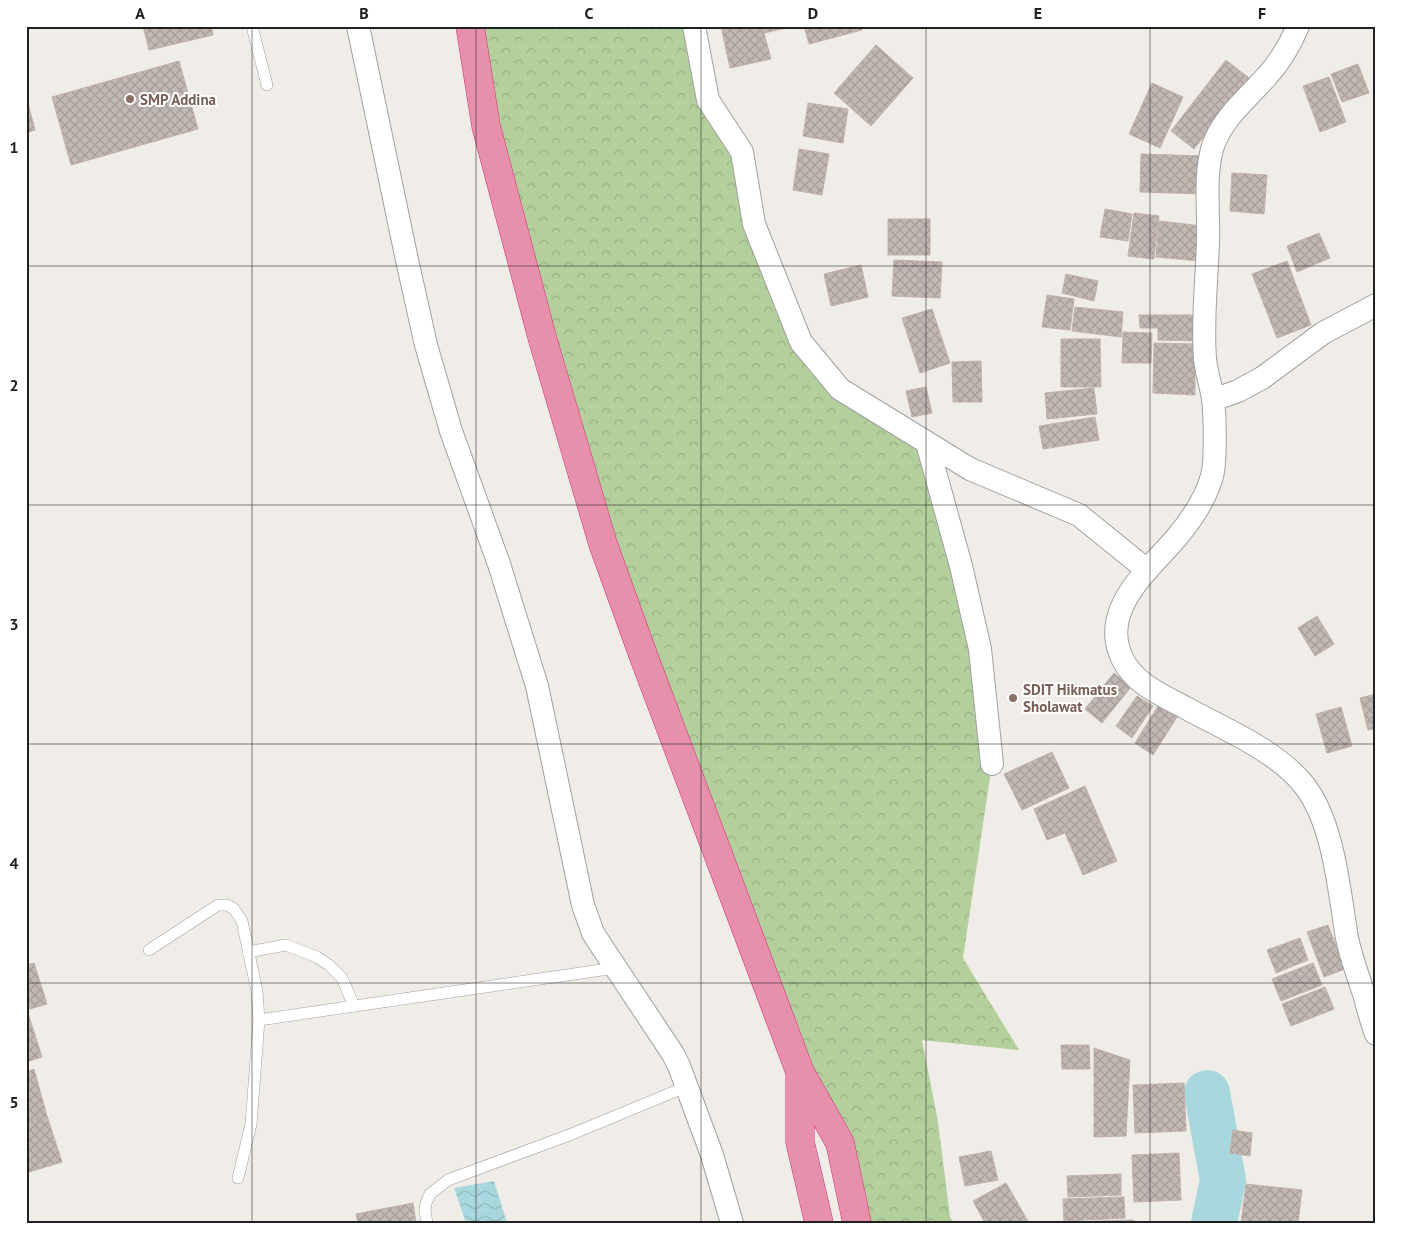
<svg xmlns="http://www.w3.org/2000/svg" width="1402" height="1249" viewBox="0 0 1402 1249" font-family="'PT Sans',sans-serif">
	<defs>
		<pattern id="forest-crowns" width="20" height="18" patternUnits="userSpaceOnUse" patternTransform="scale(1.25)"><rect width="20" height="18" fill="#b2cf9c"/><path d="M2 6a3 3 0 1 1 6 0M12 15a3 3 0 1 1 6 0" fill="none" stroke="#99b186"/></pattern>
		<pattern id="water-waves" width="16" height="10" patternUnits="userSpaceOnUse" patternTransform="scale(1.25)"><rect width="16" height="10" fill="#a8d8dd"/><path d="M0 5q4-4 8 0t8 0" fill="none" stroke="#90b9bd"/></pattern>
		<pattern id="building-cross-hatch" width="8" height="8" patternUnits="userSpaceOnUse" patternTransform="scale(1.25)"><rect width="8" height="8" fill="#c1b7b3"/><path d="M0 0l8 8M0 8l8-8" fill="none" stroke="#a69d9a"/></pattern>
	</defs>
	<rect width="100%" height="100%" fill="#f0ece7"/>
	<path fill="url(#forest-crowns)" d="M470,26H693L707,101L742,152L801,342L840,390L927,443L992,764L963,958L1019,1050L922,1040L938,1122L950,1217L954,1223H857L603,544Z"/>
	<path fill="url(#water-waves)" d="M494,1181L507,1223H466L454,1188Z"/>
	<g fill="none" stroke-linecap="round" stroke-linejoin="round">
		<path stroke="#a8d8dd" stroke-width="46" d="M1207,1093L1223,1180L1214,1223"/>
	</g>
	<path fill="url(#building-cross-hatch)" stroke="#c2b1a9" d="M143,26H211L213,35L149,50Z
		M721,26H791V27L764,33L771,59L730,68Z
		M804,26H861L862,30L809,44Z
		M876,45L913,78L871,126L834,93Z
		M1226,60L1249,78L1194,149L1171,131Z
		M179,61L198,129L71,165L52,97Z
		M1358,64L1369,93L1342,102L1331,74Z
		M1329,77L1346,122L1320,132L1303,86Z
		M1152,83L1183,97L1160,148L1129,134Z
		M26,96L35,130L26,133Z
		M808,103L848,109L843,143L803,136Z
		M799,149L829,154L822,195L793,190Z
		M1141,154L1205,156L1204,194L1140,192Z
		M1232,173L1267,175L1264,214L1230,211Z
		M1105,209L1132,214L1128,241L1100,237Z
		M1134,213L1159,216L1154,259L1128,256Z
		M888,219H930V255H888Z
		M1159,221L1202,226L1199,261L1156,257Z
		M1319,233L1330,258L1297,272L1287,246Z
		M894,260L942,262L940,298L892,296Z
		M1287,261L1311,325L1277,338L1252,274Z
		M861,265L868,297L831,306L824,274Z
		M1066,274L1098,281L1094,301L1062,293Z
		M1047,295L1074,299L1070,330L1042,327Z
		M1075,307L1123,312L1121,337L1072,331Z
		M932,309L950,363L920,373L902,318Z
		M1139,315H1194L1195,341L1158,340V328H1140Z
		M1123,332L1152,333L1151,363H1122Z
		M1061,339H1100L1101,387H1061Z
		M1154,343L1195,344V395L1153,393Z
		M981,361L982,402H953L952,362Z
		M926,387L932,413L912,417L906,391Z
		M1094,388L1097,414L1047,419L1045,393Z
		M1095,417L1099,440L1043,449L1039,426Z
		M1317,616L1334,644L1315,656L1298,628Z
		M1114,673L1131,687L1102,723L1085,709Z
		M1376,694V728L1368,730L1360,698Z
		M1137,696L1153,706L1132,738L1116,726Z
		M1158,706L1177,717L1153,755L1135,743Z
		M1341,707L1352,746L1327,753L1316,714Z
		M1052,752L1069,788L1022,810L1004,774Z
		M1085,786L1117,861L1083,875L1065,833L1047,840L1034,809Z
		M1328,925L1345,969L1324,977L1307,932Z
		M1300,938L1308,960L1276,973L1267,950Z
		M34,963L47,1004L26,1010V965Z
		M1313,963L1322,985L1281,1001L1272,979Z
		M1325,987L1334,1009L1291,1026L1282,1004Z
		M28,1013L42,1057L26,1062V1014Z
		M1061,1045H1089L1090,1069H1062Z
		M1094,1048L1130,1060L1126,1136L1094,1137Z
		M34,1069L47,1116L26,1122V1072Z
		M1184,1083L1186,1131L1135,1133L1133,1085Z
		M47,1116L62,1162L26,1173V1122Z
		M1233,1130L1252,1133L1250,1156L1230,1153Z
		M991,1151L998,1180L965,1186L959,1157Z
		M1179,1153L1181,1200L1134,1202L1132,1155Z
		M1121,1174V1195L1068,1197L1067,1176Z
		M1006,1183L1029,1223H985L973,1201Z
		M1246,1184L1302,1190L1298,1223H1241Z
		M1124,1197L1125,1218L1064,1221L1063,1199Z
		M413,1203L416,1223H358L356,1214Z
		M1134,1220V1223L1067,1222Z"/>
	<g fill="none" stroke-linecap="round" stroke-linejoin="round">
		<defs>
			<path id="lane" d="M252,26L267,85
				M149,950L218,905H227L234,909L242,921L257,991L259,1020L251,1124L238,1178
				M248,952L286,945L317,957L329,965L342,978L354,1006
				M259,1020L615,968
				M427,1223L425,1211L426,1203L430,1194L448,1180L572,1134L688,1086"/>
			<path id="street" d="M358,26L407,260L426,345L451,431L499,564L537,686L583,905L593,933L602,947L673,1054L679,1066L712,1155L732,1223
				M694,26L708,100L742,152L754,224L801,342L840,389L970,469L1079,515L1147,570
				M1298,26C1290,45 1281,61 1267,76C1248,98 1223,117 1213,146C1204,174 1209,211 1208,240C1207,280 1202,319 1205,358C1206,372 1211,385 1213,399C1215,414 1216,462 1212,476C1206,498 1192,519 1177,537C1149,570 1099,609 1122,658C1134,684 1162,695 1186,708C1224,729 1276,750 1304,785C1334,823 1339,891 1347,938C1351,957 1358,976 1364,994C1368,1008 1371,1021 1376,1034
				M1213,400L1238,391L1262,378L1323,333L1376,305
				M927,443L961,566L980,649L992,764"/>
			<path id="highway" d="M470,26L486,126L542,337L603,544L642,652L800,1072L840,1143L857,1223
				M800,1074V1142L819,1223"/>
		</defs>
		<use href="#lane" stroke="#a1a1a1" stroke-width="12"/>
		<use href="#street" stroke="#a1a1a1" stroke-width="24"/>
		<use href="#highway" stroke="#d82a7d" stroke-width="29"/>
		<use href="#lane" stroke="#fff" stroke-width="11"/>
		<use href="#street" stroke="#fff" stroke-width="22"/>
		<use href="#highway" stroke="#e690ac" stroke-width="28"/>
	</g>
	<path fill="none" stroke="#202020" stroke-width="1" stroke-opacity="0.55" d="M252,26V1223M476,26V1223M701,26V1223M926,26V1223M1150,26V1223M26,266H1376M26,505H1376M26,744H1376M26,983H1376"/>
	<g fill="#8d6e63" stroke="#fff" stroke-width="2">
		<circle cx="130" cy="99" r="5"/>
		<circle cx="1013" cy="698" r="5"/>
	</g>
	<g text-anchor="middle" dominant-baseline="central" stroke-width="4" stroke-linejoin="round" paint-order="stroke">
		<g font-size="15" font-weight="bold" fill="#785e54" stroke="#fff" text-anchor="start">
			<text x="140" y="99">SMP Addina</text>
			<text x="1023" y="689">SDIT Hikmatus<tspan x="1023" dy="17">Sholawat</tspan></text>
		</g>
	</g>
	<rect width="1402" height="1249" fill="none" stroke="#ffffff" stroke-width="55"/>
	<rect x="28" y="28" width="1346" height="1194" fill="none" stroke="#202020" stroke-width="2"/>
	<g font-size="16" text-anchor="middle" font-weight="bold" fill="#202020">
		<text x="140" y="19">A</text>
		<text x="364" y="19">B</text>
		<text x="589" y="19">C</text>
		<text x="813" y="19">D</text>
		<text x="1038" y="19">E</text>
		<text x="1262" y="19">F</text>
		<text x="14" y="153">1</text>
		<text x="14" y="391">2</text>
		<text x="14" y="630">3</text>
		<text x="14" y="869">4</text>
		<text x="14" y="1108">5</text>
	</g>
</svg>
